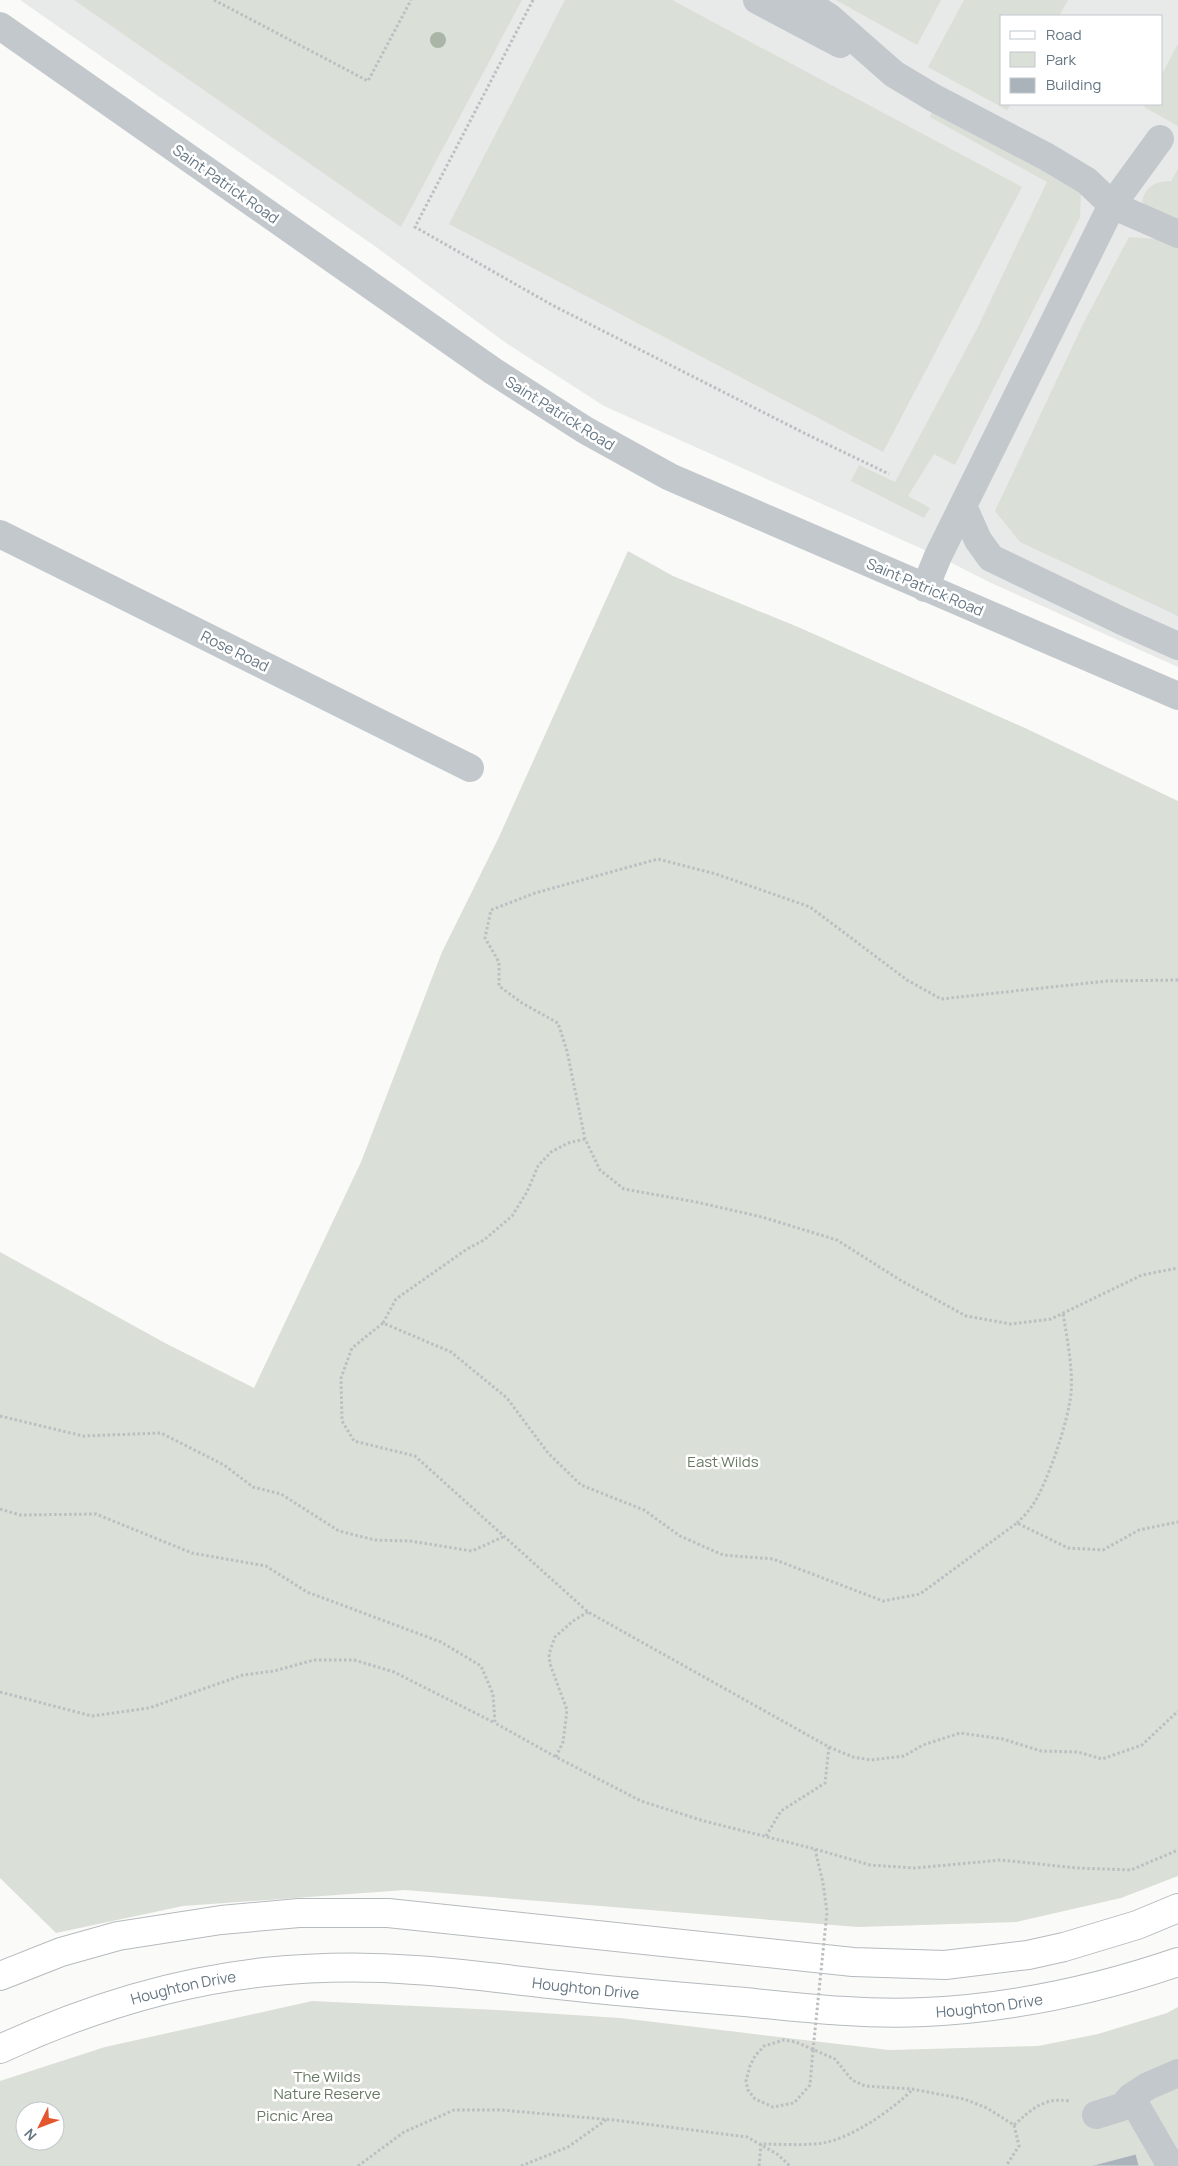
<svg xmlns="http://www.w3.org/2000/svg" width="1178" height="2166" viewBox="0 0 1178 2166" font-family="Manrope,sans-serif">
	<rect width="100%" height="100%" fill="#fafaf8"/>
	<path fill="#e8e9e9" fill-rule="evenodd" d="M20,0H1178V667L989,582L938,556L604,406L506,343L376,247ZM1002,16H1162V104H1002Z"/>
	<path fill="#dadfd7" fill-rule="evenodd" d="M74,0H522L401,227Z
		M565,0H672L1022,187L883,452L449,224Z
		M836,0H941L917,45Z
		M964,0H1068L1059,16H1002V104H1011L1007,110L928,67Z
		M1178,44V126L1144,107L1146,104H1162V74Z
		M933,110L1052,168L1081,193L1080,217L955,465L934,454L908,496L930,508L924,518L851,481L859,465L895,482L977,329L1047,182L930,117Z
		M1178,169V223L1147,209L1142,201C1147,185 1154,182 1171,181Z
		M1129,237L1170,240L1178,244V616L1020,542L995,511L1084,322Z
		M628,551L673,576L798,627L1025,728L1178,801V1876L1121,1898L1016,1922L858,1927L405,1890L183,1906L56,1933L0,1878V1252L165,1343L254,1388L361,1162L442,952L498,839Z
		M312,2001L497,2010L620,2018L889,2050L1038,2046L1098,2034L1167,2013L1178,2007V2166H0V2081L105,2047ZM25,2111H55V2141H25Z"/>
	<path fill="#aab3b9" stroke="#dcdcda" d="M1136,2154L1139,2166H1090Z"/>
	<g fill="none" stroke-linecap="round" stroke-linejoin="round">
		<defs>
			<g id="major">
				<path d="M0,1976L61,1952L118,1936L221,1920L299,1913H388L853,1962L945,1965L1028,1955L1064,1947L1137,1925L1178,1908"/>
				<path id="s1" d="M0,2049C84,2010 172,1982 265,1972C314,1967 366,1966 415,1970C463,1973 511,1980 559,1985C621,1992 683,1997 745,2002C804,2008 865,2015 925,2012C1012,2008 1096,1990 1178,1962"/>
			</g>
		</defs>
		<use href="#major" stroke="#b5babe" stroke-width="30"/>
		<path stroke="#bbbfc2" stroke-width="3" stroke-dasharray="2.5 2.5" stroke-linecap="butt" d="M214,0L368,81L411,0
			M533,0L415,227L552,305L806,434L889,474
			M1178,980L1107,981L941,999L907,980L810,907L716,874L658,859L535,893L491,910L485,938L499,962V986L522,1003L558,1023L567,1051L585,1139L600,1170L624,1189L696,1202L762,1217L837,1240L900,1280L966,1316L1011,1324L1051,1319L1142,1275L1178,1268
			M383,1323L396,1299L467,1249L484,1240L512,1216L527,1192L538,1166L551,1152L568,1143L585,1139
			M0,1416L83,1436L161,1433L224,1465L253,1487L281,1494L339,1531L375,1540L410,1541L472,1551L503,1537
			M0,1509L20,1515L96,1514L192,1553L266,1566L307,1592L441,1642L481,1666L493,1694L495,1723L556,1757L641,1801L704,1821L815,1849L870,1865L915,1868L1001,1860L1077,1868L1131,1870L1178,1850
			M1017,1523C1022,1518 1028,1512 1032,1506C1047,1485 1069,1419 1071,1393C1073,1367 1067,1339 1063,1313
			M0,1692L92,1716L149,1708L243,1675L274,1671L314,1660H354L394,1672L495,1723
			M829,1747L853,1757L871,1760L904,1756L923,1745L960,1733L1003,1739L1041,1751L1078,1752L1102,1759L1142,1745L1178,1711
			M556,1757L563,1742L567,1710L550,1664L549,1654L555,1637L573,1621L588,1612
			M766,1836L781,1811L825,1783L829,1747L588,1612L415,1456L354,1441L342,1421L341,1378L352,1348L383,1323L451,1352L507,1398L548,1453L581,1485L644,1510L680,1536L723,1555L773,1559L883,1601L920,1594L1017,1523L1068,1548L1103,1550L1139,1530L1178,1522
			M815,1849L823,1883L827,1912
			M813,2050L810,2085L794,2103L773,2107L755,2099L748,2090L746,2081L750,2066L755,2056L764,2046L784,2040L796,2042L835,2059L852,2080L865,2086L912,2089L964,2099L987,2108L1014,2125L1019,2146L1006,2166
			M1014,2125C1032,2109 1044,2097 1069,2101
			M358,2166L404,2132L454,2110H501L614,2120L747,2137L777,2154L790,2166
			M521,2166L568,2147L606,2120
			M759,2166L761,2144C781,2144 803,2146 823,2143C852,2138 892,2110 912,2090"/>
		<path stroke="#c3c8cc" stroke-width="28" d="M757,0L840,44
			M802,0L829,17L894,74L934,98L1047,157L1087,181L1112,205L1178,234
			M0,26L493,371L585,430L670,477L1178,696
			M963,506L978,540L991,558L1122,621L1178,646
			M0,534L470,768
			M925,588L938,556L1112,205L1160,139
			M1131,2097L1171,2166
			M1096,2115L1122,2107L1131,2097L1148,2086L1178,2073"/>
		<use href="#major" stroke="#fff" stroke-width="28"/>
		<path stroke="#bbbfc2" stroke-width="3" stroke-dasharray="2.5 2.5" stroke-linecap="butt" d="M813,2050L827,1912"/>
	</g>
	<circle fill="#aab4a7" cx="438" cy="40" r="8"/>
	<g text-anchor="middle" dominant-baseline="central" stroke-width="5" stroke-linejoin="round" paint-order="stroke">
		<g font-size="15" fill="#657683" stroke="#fff">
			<text transform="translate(226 184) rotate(35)">Saint Patrick Road</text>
			<text transform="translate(560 413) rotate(32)">Saint Patrick Road</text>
			<text transform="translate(925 587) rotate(23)">Saint Patrick Road</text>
			<text transform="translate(235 651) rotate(26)">Rose Road</text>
			<text stroke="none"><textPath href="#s1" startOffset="194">Houghton Drive</textPath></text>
			<text stroke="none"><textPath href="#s1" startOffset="599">Houghton Drive</textPath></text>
			<text stroke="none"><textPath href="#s1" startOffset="1004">Houghton Drive</textPath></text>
		</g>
		<g font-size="15" fill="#687a64" stroke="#fff">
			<text x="723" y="1461">East Wilds</text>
			<text x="327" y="2076">The Wilds<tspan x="327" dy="17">Nature Reserve</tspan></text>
			<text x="295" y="2115">Picnic Area</text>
		</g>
	</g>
	<rect x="1000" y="15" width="162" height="90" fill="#ffffff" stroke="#c1c8cd"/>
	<rect x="1010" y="31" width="25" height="8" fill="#ffffff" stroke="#c1c8cd"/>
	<text x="1046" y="40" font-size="15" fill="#657683">Road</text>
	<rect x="1010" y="52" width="25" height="15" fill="#dadfd7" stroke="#c1c8cd"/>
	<text x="1046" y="65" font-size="15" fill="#657683">Park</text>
	<rect x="1010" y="78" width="25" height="15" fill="#aab3b9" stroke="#c1c8cd"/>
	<text x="1046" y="90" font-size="15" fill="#657683">Building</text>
	<g transform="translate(40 2126) rotate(228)"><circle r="24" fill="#ffffff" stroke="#c1c8cd"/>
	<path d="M0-4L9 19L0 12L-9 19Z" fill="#e4572e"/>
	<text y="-8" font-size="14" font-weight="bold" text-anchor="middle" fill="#657683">N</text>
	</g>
</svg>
